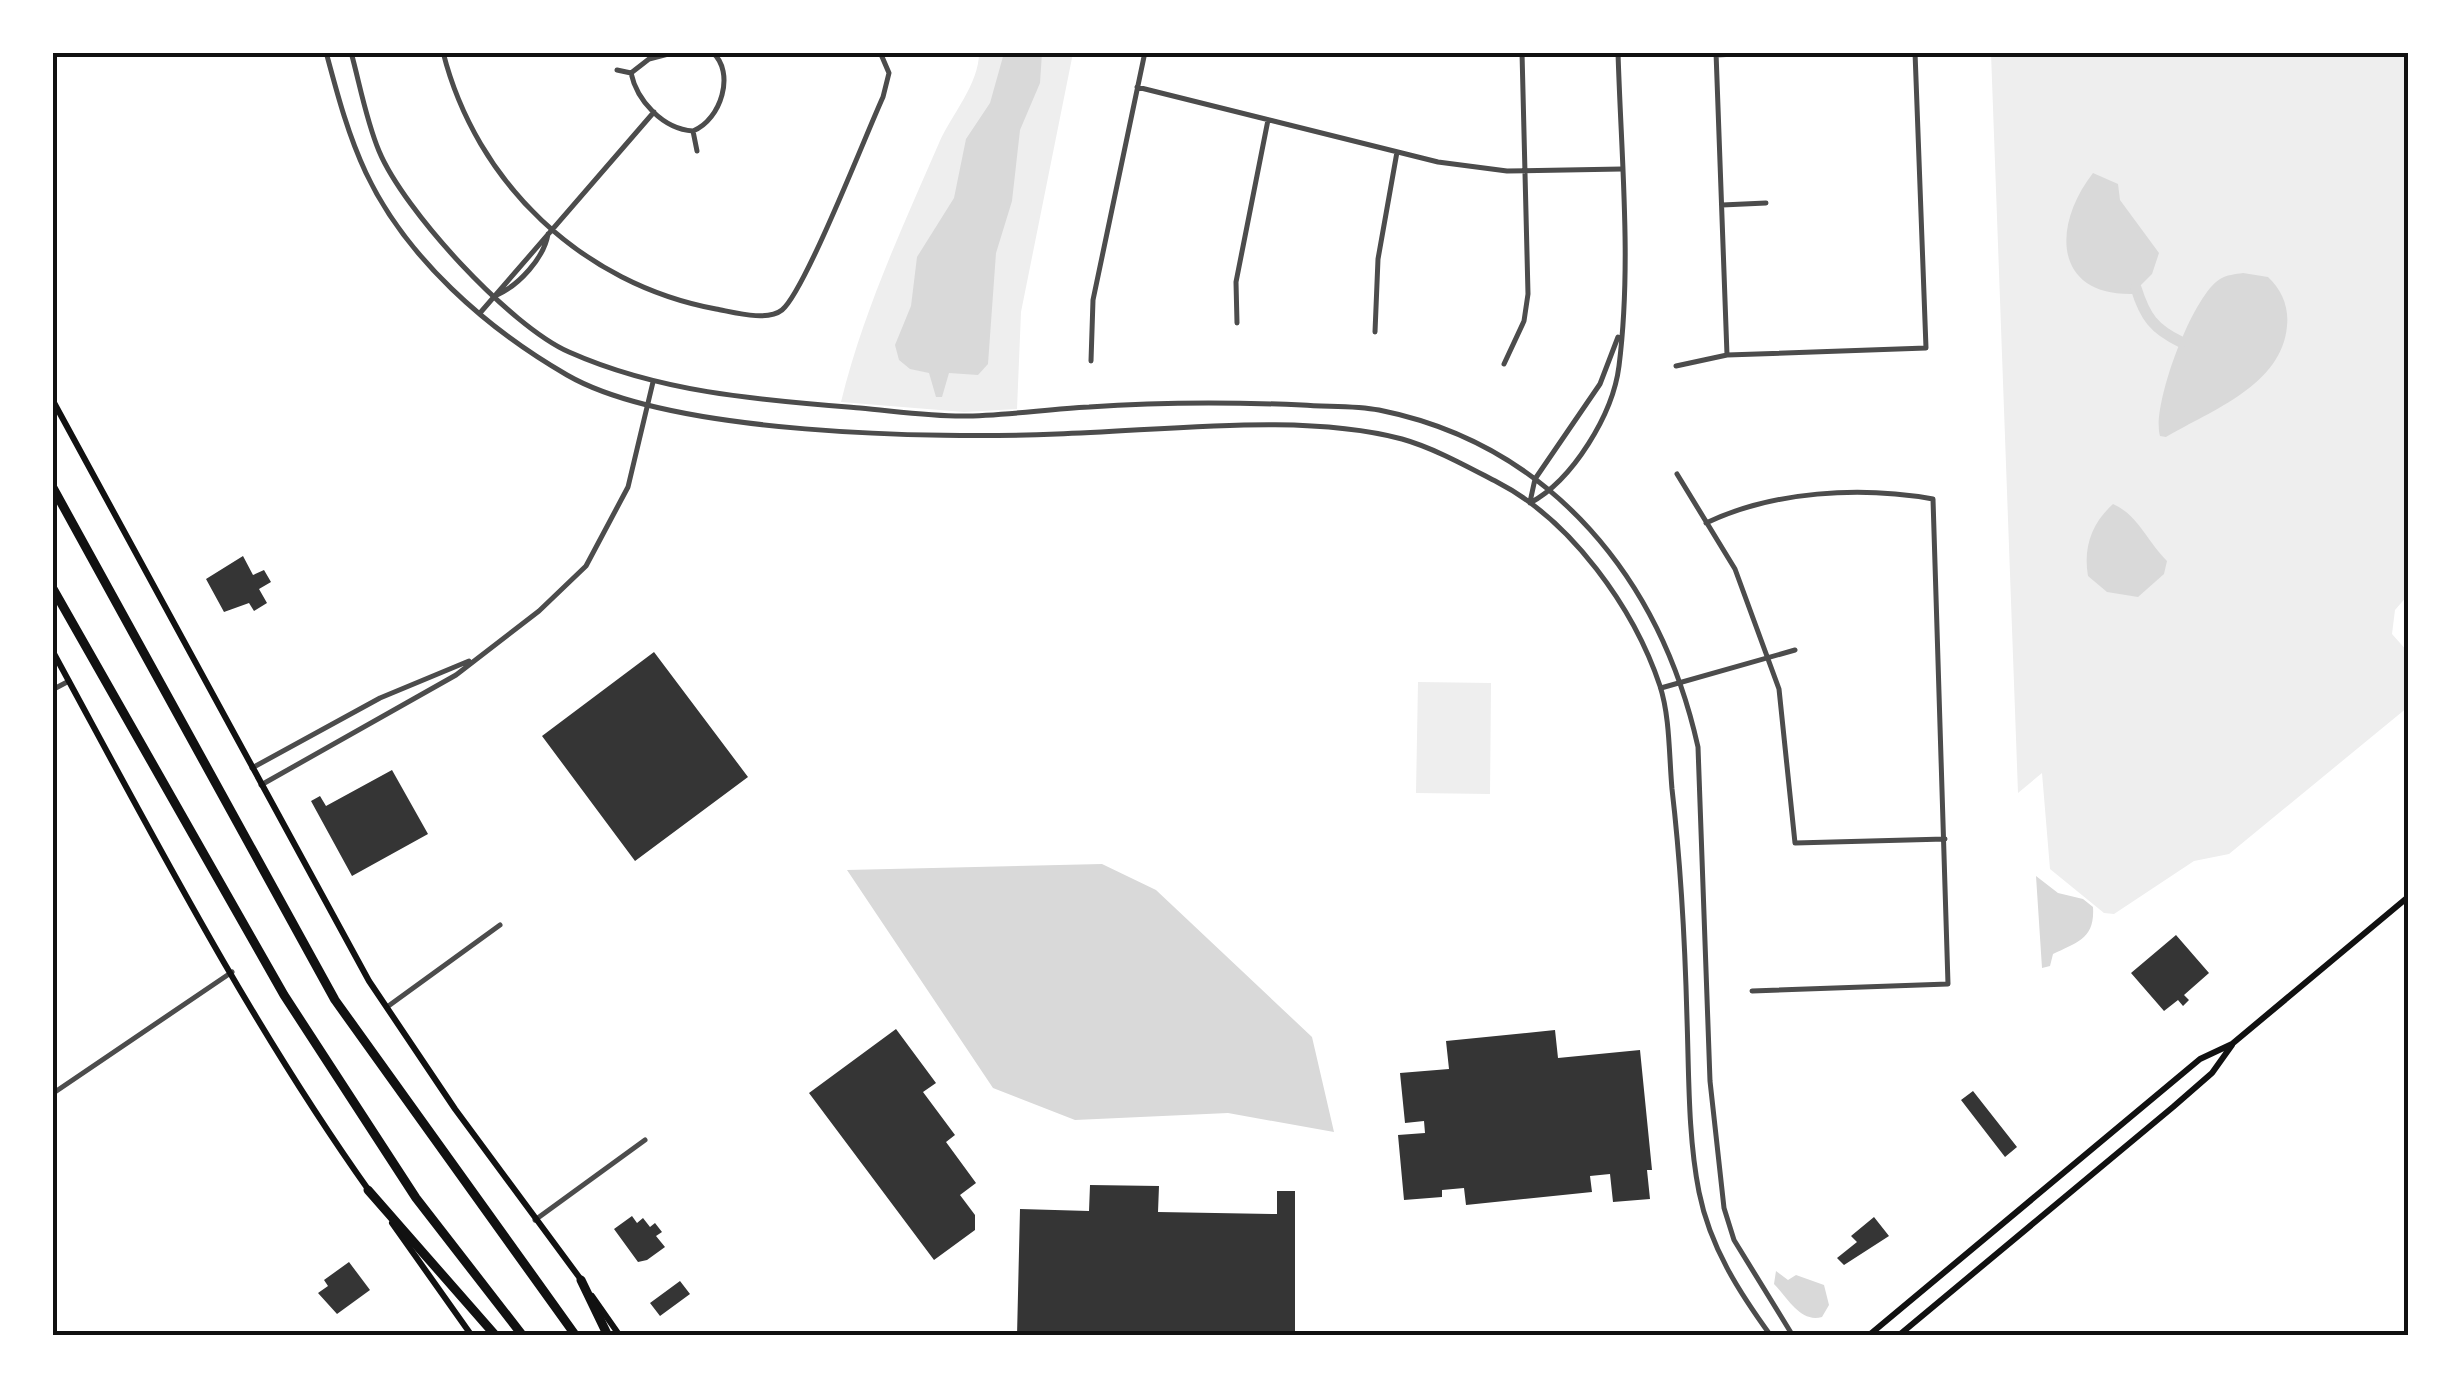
<svg xmlns="http://www.w3.org/2000/svg" width="2461" height="1388" viewBox="0 0 2461 1388" font-family="'Exo 2',sans-serif">
	<rect width="100%" height="100%" fill="#fff"/>
	<path fill="#eee" d="M979,53H1073L1021,312L1017,409L964,412L841,402C863,312 902,228 939,143C952,114 979,84 979,53Z
		M1991,53H2408V595L2395,610L2392,634L2408,652V707L2229,854L2194,861L2114,914L2104,913L2050,869L2042,773L2018,793Z
		M1418,682L1491,683L1490,794L1416,793Z"/>
	<path fill="#d9d9d9" d="M1004,53H1042L1040,83L1020,130L1012,201L996,253L988,364L978,375L949,373L942,397H936L929,373L910,369L899,360L895,345L911,306L917,257L954,198L966,139L990,103Z
		M2093,173L2118,184L2120,200L2159,253L2152,274L2132,294C2052,295 2053,224 2093,173Z
		M2243,273L2268,277C2282,290 2289,307 2287,326C2282,385 2212,410 2166,437L2160,436C2151,407 2192,296 2220,279C2226,275 2236,274 2243,273Z
		M2113,504C2138,515 2147,541 2167,561L2164,574L2138,597L2107,592L2088,576C2083,547 2092,523 2113,504Z
		M1102,864L1156,890L1312,1037L1334,1132L1228,1113L1075,1120L993,1088L847,870Z
		M2036,876L2058,893L2083,899L2093,907C2095,939 2077,942 2053,954L2050,966L2042,968Z
		M1776,1271L1788,1280L1796,1275L1824,1285L1829,1305L1822,1317C1800,1323 1788,1298 1774,1284Z"/>
	<g fill="none" stroke-linecap="round" stroke-linejoin="round">
		<path stroke="#d9d9d9" stroke-width="11" d="M2136,288C2145,317 2154,329 2181,342"/>
	</g>
	<path fill="#353535" d="M243,556L253,575L264,570L271,582L259,589L267,603L254,611L249,603L224,612L206,579Z
		M654,652L748,777L635,861L542,736Z
		M392,770L428,834L352,876L311,801L320,796L326,806Z
		M2176,935L2209,973L2184,995L2189,1000L2183,1006L2178,1000L2164,1011L2131,973Z
		M896,1029L936,1083L923,1092L955,1135L946,1142L976,1183L960,1195L975,1215V1230L934,1260L809,1093Z
		M1555,1030L1558,1058L1640,1050L1652,1170H1647L1650,1199L1613,1202L1610,1174L1590,1176L1592,1192L1466,1205L1464,1188L1442,1190V1197L1404,1200L1398,1135L1425,1133L1424,1121L1405,1123L1400,1073L1449,1069L1446,1041Z
		M1973,1091L2017,1147L2005,1157L1961,1100Z
		M1090,1185L1159,1186L1158,1212L1277,1214V1191H1295V1336H1017L1020,1209L1089,1211Z
		M632,1216L637,1223L643,1218L650,1227L655,1223L662,1232L656,1236L665,1247L647,1260L638,1262L614,1229Z
		M1874,1217L1889,1236L1844,1265L1837,1258L1857,1242L1851,1236Z
		M349,1262L370,1290L337,1314L318,1293L328,1286L324,1280Z
		M680,1281L690,1294L660,1316L650,1303Z"/>
	<g fill="none" stroke-linecap="round" stroke-linejoin="round">
		<path stroke="#4c4c4c" stroke-width="5" d="M443,52C476,183 582,284 716,309C733,312 767,322 782,310C805,291 866,134 883,97L889,73L880,52
			M676,52L649,59L631,73C637,101 663,129 693,131C721,120 736,72 712,52
			M1716,52L1727,355
			M1716,55L1777,52
			M617,70L631,73
			M1137,87L1438,162L1507,171L1622,169
			M693,131L697,151
			M1722,205L1766,203
			M497,295C519,285 544,258 548,234
			M480,313L654,112
			M1237,323L1236,282L1268,120
			M1375,332L1378,259L1397,152
			M1091,361L1093,300L1145,52
			M1504,364L1524,321L1528,294L1522,52
			M1676,366L1727,355L1926,348L1915,52
			M1677,474L1735,569L1779,689L1795,843L1945,839
			M1706,523C1773,491 1860,486 1933,499L1948,984L1752,991
			M1661,688L1795,650
			M252,768L380,698L469,661
			M261,785L456,675L539,611L586,566L628,487L653,382
			M387,1007L500,925
			M52,1094L232,972
			M535,1220L645,1140"/>
		<path stroke="#4c4c4c" stroke-width="5" d="M326,52C337,93 348,135 366,173C406,258 487,329 567,375C671,435 935,439 1057,434C1163,431 1301,412 1402,439C1434,448 1468,467 1497,482C1571,520 1634,608 1660,686C1670,717 1669,756 1672,789C1681,866 1685,942 1687,1019C1689,1076 1688,1136 1699,1192C1710,1247 1739,1292 1771,1336
			M351,52C360,85 366,120 379,151C404,211 510,326 569,352C661,393 761,400 860,408C894,411 928,416 962,416C1004,416 1047,409 1089,407C1159,402 1232,402 1302,405C1327,407 1354,405 1379,410C1553,445 1661,581 1698,747L1710,1081L1724,1208L1734,1240L1793,1336
			M1530,502L1535,479L1600,384L1618,337
			M1530,503C1573,480 1613,414 1619,366C1632,263 1621,156 1618,52
			M52,690L69,681"/>
		<path stroke="#111" stroke-width="6" d="M52,399L369,981L455,1109L582,1281
			M52,650C152,834 249,1022 370,1192
			M392,1223L472,1336
			M592,1296L620,1336
			M1868,1336L2200,1059L2232,1044L2408,897
			M1898,1336L2173,1107L2212,1073L2232,1045"/>
		<path stroke="#111" stroke-width="9" d="M52,486L335,1000L576,1336
			M52,587L284,995L416,1198L523,1336
			M368,1190L496,1336
			M581,1280L608,1336"/>
	</g>
	<rect width="2461" height="1388" fill="none" stroke="#ffffff" stroke-width="110"/>
	<rect x="55" y="55" width="2351" height="1278" fill="none" stroke="#111" stroke-width="4"/>
</svg>
